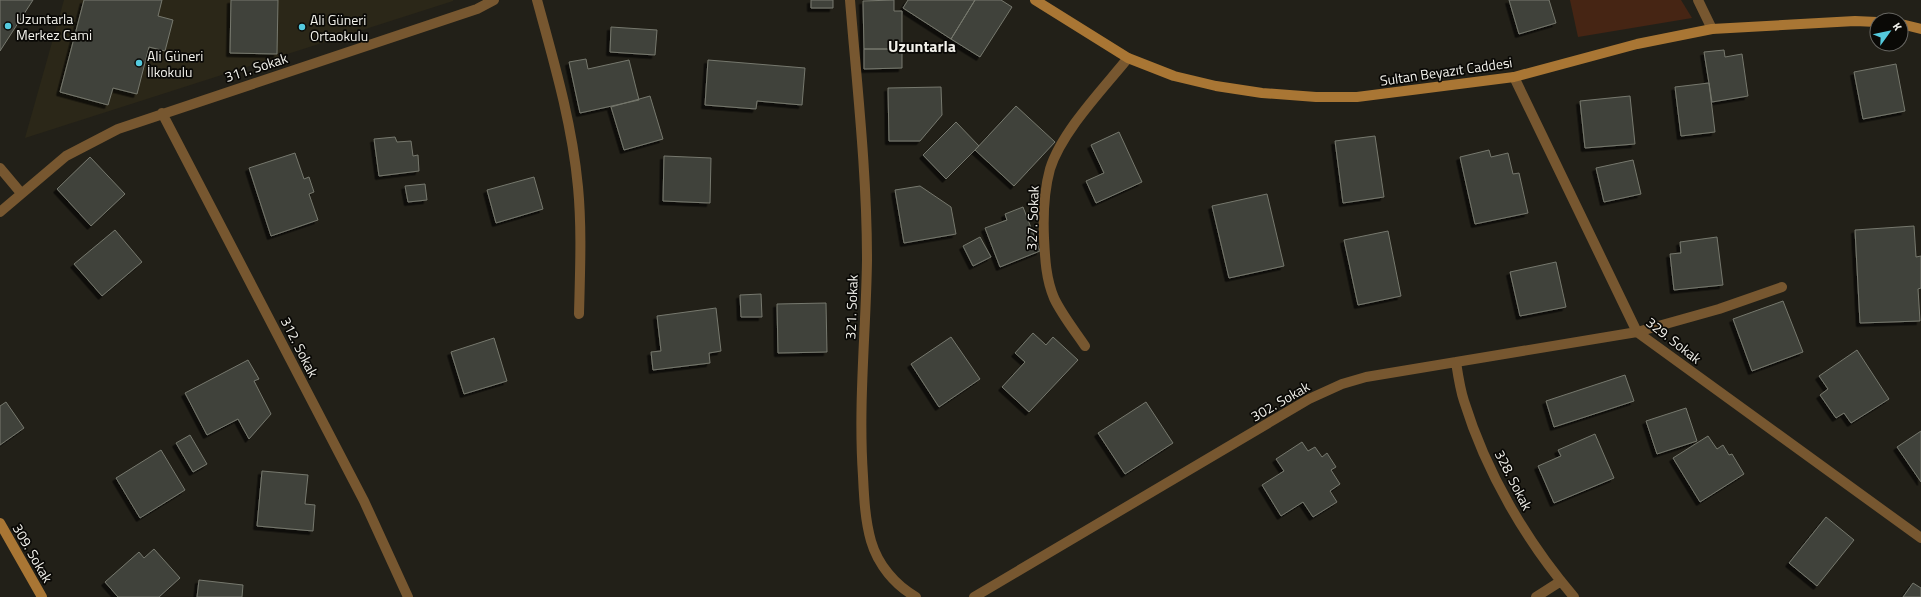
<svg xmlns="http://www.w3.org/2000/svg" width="1921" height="597" viewBox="0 0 1921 597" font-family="'Titillium Web',sans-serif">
	<defs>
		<filter id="shadow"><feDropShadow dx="-3.5" dy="3.5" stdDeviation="0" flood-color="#0009"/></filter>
	</defs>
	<rect width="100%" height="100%" fill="#222018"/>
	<path fill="#2b2718" d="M64,0H453V1L25,138Z"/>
	<path fill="#462514" d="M1570,0H1681L1692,18L1578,37Z"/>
	<path fill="#41433a" stroke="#76786e" filter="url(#shadow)" d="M0,0H33L0,51Z
		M84,0H162L158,16L173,20L165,51L149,47L137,94L113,88L108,105L60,92Z
		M231,0H278L277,54L230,53Z
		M811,0H833V8H811Z
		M894,0V11H902V49H864L863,1Z
		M908,0H975L951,39L903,8Z
		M975,0H1001L1012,7L980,57L951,39Z
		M1509,0H1549L1556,23L1519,34Z
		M611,27L657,30L655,55L610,52Z
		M864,49H902V68L864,69Z
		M1724,50L1725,57L1742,54L1748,96L1712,102L1704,52Z
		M586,59L588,69L629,60L639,100L580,113L569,62Z
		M708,60L805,68L802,105L757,101L756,109L705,105Z
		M1896,64L1905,111L1863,119L1854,72Z
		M1709,83L1715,132L1681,136L1675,87Z
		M941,87L942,115L920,141H889L888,88Z
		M650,96L663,139L624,150L611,107Z
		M1630,96L1635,144L1585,148L1580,101Z
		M1016,106L1055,142L1014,186L975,150Z
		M956,122L979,146L946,179L923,155Z
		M1119,132L1142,182L1096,203L1086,181L1104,173L1091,145Z
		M1375,136L1384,197L1343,203L1335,141Z
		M395,137L397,142L411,141L413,156L418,155L419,171L379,176L374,139Z
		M1489,150L1491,157L1508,153L1513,174L1519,173L1528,213L1475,224L1460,157Z
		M295,153L304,179L309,177L314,192L309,194L318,220L271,236L249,168Z
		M664,156L711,158L710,203L663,201Z
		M90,157L125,194L91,226L57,189Z
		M1633,160L1641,194L1604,202L1596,168Z
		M534,177L543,209L496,223L487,190Z
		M425,184L427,200L408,202L405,186Z
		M920,186L951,207L956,234L904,243L895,190Z
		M1267,194L1284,266L1229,278L1212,206Z
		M1023,207L1040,251L1000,267L985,228L1007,220L1005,214Z
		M1914,226L1916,257L1921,256V288L1918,289L1920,321L1860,323L1855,230Z
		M115,230L142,262L102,296L74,264Z
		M1388,231L1401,296L1358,305L1344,240Z
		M980,237L991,257L973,266L963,246Z
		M1717,237L1723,285L1674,290L1670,254L1681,253L1680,242Z
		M1556,262L1566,307L1520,316L1510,272Z
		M761,294L762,317H741L740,295Z
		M1783,301L1803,352L1752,371L1733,319Z
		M826,303L827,352L778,353L777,304Z
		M716,308L721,351L709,353L710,363L653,370L651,352L661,351L657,316Z
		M1033,333L1046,345L1053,337L1078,360L1029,412L1002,387L1025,362L1015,353Z
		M951,337L980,379L939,407L911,364Z
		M494,338L507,381L464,394L451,352Z
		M1857,350L1889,399L1851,423L1844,413L1836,418L1820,395L1828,389L1819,376Z
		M248,360L259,379L254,381L271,414L249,439L238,419L207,435L185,393Z
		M1625,375L1634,401L1554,427L1546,401Z
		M6,402L24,428L0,445V406Z
		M1146,402L1173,443L1125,474L1098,433Z
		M1686,408L1697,441L1657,454L1646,421Z
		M1921,431V482L1897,447Z
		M1595,434L1614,478L1554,503L1538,466L1561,456L1558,450Z
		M190,435L207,464L193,472L176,443Z
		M1708,436L1717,449L1723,445L1729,455L1732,454L1744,474L1700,502L1673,458Z
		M1302,442L1308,451L1315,447L1322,457L1327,453L1336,467L1331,470L1340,484L1330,491L1337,502L1313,517L1303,502L1281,516L1262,485L1284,471L1276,459Z
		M161,450L185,490L140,518L116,478Z
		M262,471L308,475L305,504L315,505L313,531L257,526Z
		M1826,517L1854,540L1817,586L1789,563Z
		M154,549L180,578L159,597H118L105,582L139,552L144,558Z
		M199,580L243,585L242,597H197Z
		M1913,583L1921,588V597H1903Z"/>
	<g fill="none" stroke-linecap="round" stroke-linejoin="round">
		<path stroke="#775730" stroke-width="10" d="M1637,332L1719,309L1782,287"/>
		<path stroke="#775730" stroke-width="10" d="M537,0C554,62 572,123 578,187C582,229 580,272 579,314
			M850,0C857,86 867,173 867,260C866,332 858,404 863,476C864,497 865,520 871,541C878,565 895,585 916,597
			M1698,0L1712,29
			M1514,77L1637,332L1921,538
			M162,113L364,501L408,597
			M0,168L21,193
			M0,212L66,156L118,129L477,9L494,0
			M1085,346C1075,331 1062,315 1054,298C1046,279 1045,259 1044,238C1043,215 1044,191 1050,169C1062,131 1103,89 1128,58
			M1456,362C1458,375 1460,389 1464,401C1486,472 1526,541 1574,597
			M974,597L1309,399L1342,384L1366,377L1637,332
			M1536,597L1561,581"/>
		<path stroke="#a97634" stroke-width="10" d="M1035,0L1128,58L1174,76L1216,86L1262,93L1316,97H1357L1514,77L1637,44L1712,29L1855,21L1877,22
			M1901,24L1921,29
			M0,523L42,597"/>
	</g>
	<g fill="#54cade" stroke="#0a0906" stroke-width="1.5">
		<circle cx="8" cy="26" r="4"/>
		<circle cx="302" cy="27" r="4"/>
		<circle cx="139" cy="63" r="4"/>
	</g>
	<g text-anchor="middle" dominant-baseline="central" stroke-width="3.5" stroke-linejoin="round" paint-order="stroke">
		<g font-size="14" fill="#f2f1eb" stroke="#0a0906" text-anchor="start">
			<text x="16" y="18">Uzuntarla<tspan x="16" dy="16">Merkez Cami</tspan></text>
			<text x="310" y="19">Ali Güneri<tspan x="310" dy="16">Ortaokulu</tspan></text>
			<text x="147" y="55">Ali Güneri<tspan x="147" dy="16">İlkokulu</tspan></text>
		</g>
		<g font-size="14" fill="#f2f1eb" stroke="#0a0906">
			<text transform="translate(256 67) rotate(-18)">311. Sokak</text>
			<text transform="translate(1446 71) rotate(-8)">Sultan Beyazıt Caddesi</text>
			<text transform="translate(1032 218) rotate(-88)">327. Sokak</text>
			<text transform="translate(851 307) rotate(-88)">321. Sokak</text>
			<text transform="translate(1674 340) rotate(38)">329. Sokak</text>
			<text transform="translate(300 347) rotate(63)">312. Sokak</text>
			<text transform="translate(1280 401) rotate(-30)">302. Sokak</text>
			<text transform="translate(1514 480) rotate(63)">328. Sokak</text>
			<text transform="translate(33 553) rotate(60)">309. Sokak</text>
		</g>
		<g font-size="16" font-weight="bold" fill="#f2f1eb" stroke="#0a0906">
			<text x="922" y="46">Uzuntarla</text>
		</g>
	</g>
	<g transform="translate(1889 32) rotate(57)"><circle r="19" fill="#0a0906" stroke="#676662"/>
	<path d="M0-3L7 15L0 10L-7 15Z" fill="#54cade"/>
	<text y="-6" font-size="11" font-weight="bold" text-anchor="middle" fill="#f2f1eb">K</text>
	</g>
</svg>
